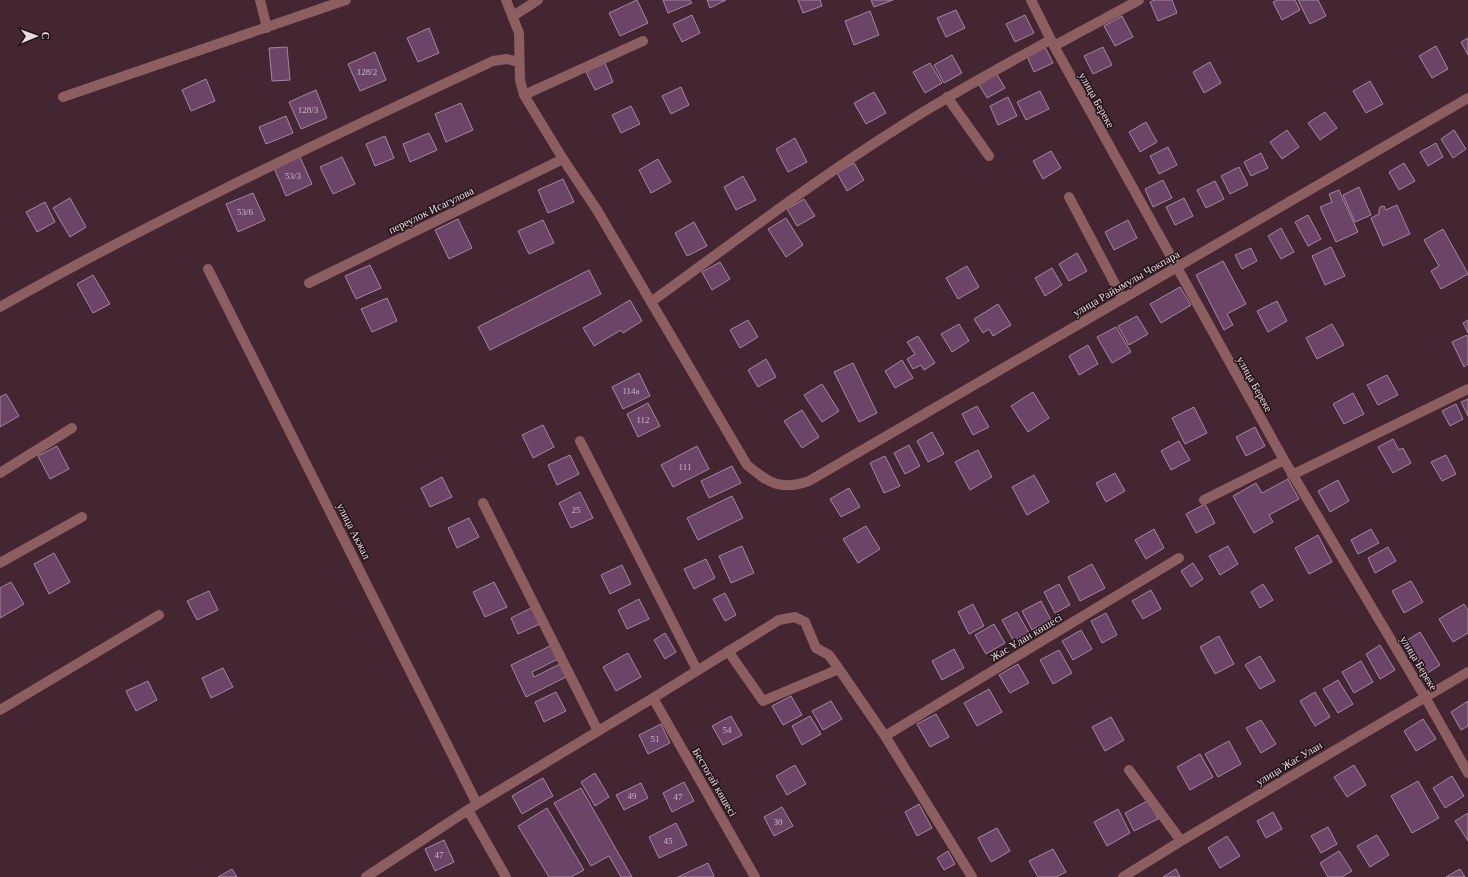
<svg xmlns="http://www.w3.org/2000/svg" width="1468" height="877" viewBox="0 0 1468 877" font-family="'Times New Roman',serif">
	<rect width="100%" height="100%" fill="#432632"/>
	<path fill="#6b4468" stroke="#a3889f" d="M637,0L648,23L620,36L609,13Z
		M663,0H690L692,3L668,13Z
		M707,0H726L710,8Z
		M798,0H820L822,6L803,13Z
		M871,0H893L874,7Z
		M1155,0H1172L1177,13L1158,21L1150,2Z
		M1277,0H1295L1300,10L1282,20L1273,2Z
		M1298,0H1318L1326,16L1310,24Z
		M956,10L965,28L946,37L937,18Z
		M870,11L879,35L854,45L845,21Z
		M692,15L700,33L682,42L673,24Z
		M1025,15L1034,33L1015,42L1006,24Z
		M1122,16L1133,37L1115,46L1104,26Z
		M429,28L439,53L418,62L407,38Z
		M1468,38V55L1461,42Z
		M1044,45L1053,63L1034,72L1026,54Z
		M1436,46L1448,69L1432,78L1419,56Z
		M287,47L290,80L272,81L269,48Z
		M1103,47L1112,65L1093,74L1084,56Z
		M375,52L386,80L360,91L348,64Z
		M952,55L962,73L944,83L934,65Z
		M1210,62L1221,83L1204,93L1193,72Z
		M605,63L613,82L595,90L586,72Z
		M930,63L942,83L925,93L913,72Z
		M995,71L1005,88L987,98L977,81Z
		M206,79L215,101L191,111L182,90Z
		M1370,81L1383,104L1366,113L1353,91Z
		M681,87L689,105L671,114L662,96Z
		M316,90L327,118L301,129L289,102Z
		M1040,91L1049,109L1026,120L1017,102Z
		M874,92L886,113L866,124L854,103Z
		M1008,97L1017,116L998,125L990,106Z
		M461,103L473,130L446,142L435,114Z
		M631,106L640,124L621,133L612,115Z
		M1325,112L1337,128L1320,140L1308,123Z
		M286,116L293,133L266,144L259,127Z
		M1146,122L1157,142L1140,152L1129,132Z
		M1287,130L1299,147L1282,159L1270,142Z
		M1454,130L1466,149L1453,158L1441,139Z
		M429,133L437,150L410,162L403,144Z
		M385,136L394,158L375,166L366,144Z
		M795,138L807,162L788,172L776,149Z
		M1436,143L1443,157L1428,166L1420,152Z
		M1168,147L1177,165L1159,174L1150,156Z
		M1051,151L1061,168L1043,179L1033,161Z
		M1261,153L1268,168L1251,176L1244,162Z
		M300,157L312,184L286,196L274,168Z
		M342,157L355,184L333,194L320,167Z
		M658,159L671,182L651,193L639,170Z
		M854,163L864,180L847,191L837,173Z
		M1404,163L1415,181L1399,190L1389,172Z
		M1239,167L1248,185L1230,194L1221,176Z
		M743,176L756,200L736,210L724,187Z
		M563,179L574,202L548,213L538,190Z
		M1163,180L1172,198L1153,207L1145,189Z
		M1215,181L1224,199L1206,208L1197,190Z
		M1359,187L1371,215L1355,222L1343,195Z
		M1339,190L1358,232L1336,242L1320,207L1332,202L1329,194Z
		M253,193L265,220L238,232L226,204Z
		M70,198L86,227L70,237L53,208Z
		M1184,198L1193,216L1175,225L1166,207Z
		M804,199L815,216L797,226L787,209Z
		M45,202L55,222L37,232L26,212Z
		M1397,205L1410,234L1383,246L1371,218L1379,214V210L1380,207L1384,206L1386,210Z
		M1308,215L1321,239L1308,246L1295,222Z
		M786,218L803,245L786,257L768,229Z
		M458,219L472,248L449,259L435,230Z
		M543,220L554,243L529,254L518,231Z
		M1128,220L1137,238L1114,250L1105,232Z
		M694,222L707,246L687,256L675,233Z
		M1281,228L1294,252L1281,259L1268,236Z
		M1443,229L1468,274L1441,289L1431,271L1439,266L1424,240Z
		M1331,247L1345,276L1325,285L1312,256Z
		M1251,248L1257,261L1242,269L1235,255Z
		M1077,253L1087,271L1069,281L1059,264Z
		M1223,261L1246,304L1227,314L1233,325L1224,330L1196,275Z
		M720,262L730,279L712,290L702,272Z
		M370,265L381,288L356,299L345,276Z
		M967,266L979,287L958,299L946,278Z
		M1052,268L1062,285L1045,296L1035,278Z
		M589,270L601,294L490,350L478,327Z
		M93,275L110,304L93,313L77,284Z
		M1180,287L1191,305L1161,323L1150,304Z
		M387,298L397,321L372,332L361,309Z
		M630,300L642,321L623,333L621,330L594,346L583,328Z
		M1277,301L1287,321L1268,332L1257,311Z
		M998,304L1011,325L993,336L989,329L983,333L974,319Z
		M1137,316L1148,334L1129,345L1118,326Z
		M748,320L758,337L740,348L730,330Z
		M1468,320V333L1463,323Z
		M959,324L969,341L952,352L941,334Z
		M1332,324L1344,345L1317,359L1306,338Z
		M1116,327L1131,352L1112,363L1097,337Z
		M1467,335L1468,337V364L1464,367L1452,342Z
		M918,336L935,363L924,370L921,365L913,369L907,359L915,354L907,342Z
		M1088,345L1098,364L1079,375L1069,356Z
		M766,359L776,377L758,387L748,370Z
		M902,360L913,378L895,388L885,371Z
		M853,363L877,413L859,422L834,372Z
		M639,373L650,396L623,409L612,387Z
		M1387,375L1398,395L1378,405L1367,385Z
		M822,384L839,411L822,422L804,395Z
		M1033,392L1049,418L1028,432L1011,406Z
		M1353,393L1364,414L1344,424L1333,404Z
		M6,394L19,416L0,427V397Z
		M1468,399V416L1461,402Z
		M648,403L660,426L638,437L627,414Z
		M1456,404L1463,419L1450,426L1442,411Z
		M977,406L989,427L973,435L962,414Z
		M1194,407L1207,433L1185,444L1172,418Z
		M802,410L819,437L802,448L784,421Z
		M543,425L554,447L533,458L522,435Z
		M1255,427L1265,446L1246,456L1236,437Z
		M932,432L944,454L928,462L917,441Z
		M1393,439L1399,450L1403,448L1411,463L1393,473L1378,447Z
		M1179,441L1190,460L1171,470L1161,451Z
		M909,445L920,466L905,474L894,453Z
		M57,446L69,469L50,479L38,456Z
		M697,446L709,469L673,487L661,465Z
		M978,450L992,477L970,490L955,462Z
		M570,455L579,474L557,485L548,465Z
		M1446,455L1456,474L1442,481L1431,462Z
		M885,456L900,486L884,493L870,463Z
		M732,466L741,483L709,498L701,481Z
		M1115,473L1125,491L1106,502L1096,483Z
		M1034,475L1049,502L1027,515L1012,487Z
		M442,477L452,497L430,507L421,488Z
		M1288,479L1299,499L1269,515L1273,522L1254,533L1233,496L1256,483L1262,493Z
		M1338,480L1349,501L1330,512L1318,491Z
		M849,488L860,507L841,517L830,499Z
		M580,492L593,518L571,528L559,503Z
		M732,496L743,518L698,540L687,518Z
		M1205,504L1215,523L1196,533L1186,514Z
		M469,518L479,537L457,548L448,528Z
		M866,526L880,549L858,563L843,539Z
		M1154,529L1164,548L1146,559L1135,540Z
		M1371,529L1379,543L1358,554L1351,540Z
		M1318,535L1332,562L1309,574L1295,548Z
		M742,546L754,573L731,583L719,556Z
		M1228,546L1238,564L1220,575L1209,556Z
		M1388,547L1396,561L1375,573L1368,558Z
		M54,553L70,582L49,594L34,564Z
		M706,559L715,578L694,589L684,569Z
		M1193,563L1203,579L1191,587L1181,571Z
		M1092,564L1105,588L1080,601L1068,577Z
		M622,565L631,584L610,594L601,575Z
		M1411,581L1423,602L1404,613L1392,591Z
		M11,582L24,604L0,618V588Z
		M494,582L507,607L485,617L473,592Z
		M1059,584L1070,605L1055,613L1044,592Z
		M1263,584L1273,600L1260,608L1251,592Z
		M1151,590L1161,609L1143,619L1132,601Z
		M209,591L218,610L197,620L187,601Z
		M725,593L736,615L725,621L713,599Z
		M639,599L649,619L627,629L618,610Z
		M1041,601L1051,620L1032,630L1022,611Z
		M973,604L984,626L969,634L958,612Z
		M1464,604L1468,610V633L1453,642L1439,619Z
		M533,607L540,624L518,634L511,618Z
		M1017,612L1029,633L1014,642L1002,620Z
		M1106,613L1117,635L1102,643L1091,621Z
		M994,624L1005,643L986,654L975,635Z
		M1081,630L1092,649L1073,660L1062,641Z
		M1420,632L1440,665L1426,674L1406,641Z
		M665,633L676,652L665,659L654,640Z
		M1219,636L1234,664L1215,674L1200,647Z
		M552,645L558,659L532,672L534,677L560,664L566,677L526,697L511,665Z
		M1380,645L1395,670L1380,679L1366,654Z
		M954,649L964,668L942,680L932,661Z
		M1059,650L1072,673L1053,684L1040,660Z
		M628,653L641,677L616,691L603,667Z
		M1260,656L1275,681L1260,689L1245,665Z
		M1361,661L1373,682L1354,693L1342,672Z
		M1018,664L1029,683L1010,693L999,675Z
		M223,668L233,687L211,698L202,678Z
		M1338,680L1353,704L1338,713L1323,689Z
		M148,681L157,700L136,711L126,691Z
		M989,689L1002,712L977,726L964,703Z
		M556,692L566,711L544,722L535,702Z
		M1315,692L1330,717L1315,726L1300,701Z
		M791,696L802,715L783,725L772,706Z
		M831,701L842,719L823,730L812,711Z
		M1468,701V726L1461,730L1451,712Z
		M936,714L949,737L930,747L917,724Z
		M731,716L742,735L723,745L712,726Z
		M810,716L821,734L802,745L792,726Z
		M1111,717L1124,740L1105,751L1092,727Z
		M1423,719L1436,739L1416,751L1404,731Z
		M1261,720L1276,744L1261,753L1246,728Z
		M661,724L670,743L648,754L639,735Z
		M1229,741L1241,764L1218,777L1205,754Z
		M1200,754L1213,777L1190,790L1177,767Z
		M795,765L806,784L787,795L776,776Z
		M1354,765L1366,785L1347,797L1334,777Z
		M595,773L609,797L595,806L581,782Z
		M1452,776L1464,796L1445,808L1433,788Z
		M543,778L553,796L522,814L512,796Z
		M1418,781L1439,818L1412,833L1391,796Z
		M684,782L694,801L672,812L663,793Z
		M641,783L648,798L624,810L616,795Z
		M581,788L632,877H621L609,856L591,866L554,803Z
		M1149,800L1158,819L1134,831L1125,813Z
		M919,804L932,828L917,836L905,812Z
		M782,807L793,826L774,836L764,817Z
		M547,808L584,870L571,877H549L518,826Z
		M1118,809L1130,833L1107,846L1094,822Z
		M1273,812L1282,829L1266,838L1257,821Z
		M1468,813V841L1455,821Z
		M676,823L687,845L659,858L649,837Z
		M1328,827L1337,844L1321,853L1311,836Z
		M997,828L1010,851L991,862L978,838Z
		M1377,835L1389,855L1370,867L1357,846Z
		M1227,836L1240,856L1220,868L1208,848Z
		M444,840L454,862L435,871L425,849Z
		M1053,849L1066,872L1056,877H1038L1029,861Z
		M948,851L955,864L944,870L937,858Z
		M1339,851L1352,871L1342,877H1328L1320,863Z
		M708,863L714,876L712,877H678Z
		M232,869L237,877H218Z
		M1176,869L1180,877H1163Z
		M1460,869L1465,877H1446Z"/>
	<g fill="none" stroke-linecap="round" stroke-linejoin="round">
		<path stroke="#8c5e60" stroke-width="10" d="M260,0L267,28
			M506,0L519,33L520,80L524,95L563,159L597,210L747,465C769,483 780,491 809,481L1468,98
			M1031,0L1054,46L1284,460L1425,697L1468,773
			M513,16L538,0
			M1054,46L1139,0
			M524,95L643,41
			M63,97L346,0
			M947,97L989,156
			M1069,197L1123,299
			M208,269L477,804
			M309,283L563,159
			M651,302C734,242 815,180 901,126C949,95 1000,68 1050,40
			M0,307C160,216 327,139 493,61L507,59L519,62
			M580,441L697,670
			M0,473L72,428
			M1292,475L1468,389
			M1204,500L1284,460
			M483,503L598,731
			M0,563L82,517
			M728,651L763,701L839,669
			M653,698L755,877
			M0,710L159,615
			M885,736L1179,558
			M1129,770L1181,841
			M468,810L506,877
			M366,877L477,804L653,698L779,620L795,617L805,622L816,648L829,655L839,669L885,736L972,877
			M1123,877L1181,841L1468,672"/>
	</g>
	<g text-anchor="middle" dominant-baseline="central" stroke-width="3" stroke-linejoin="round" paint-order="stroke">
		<g font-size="9" fill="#ccb4c2">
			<text x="367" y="72">128/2</text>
			<text x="308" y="110">128/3</text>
			<text x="293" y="176">53/3</text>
			<text x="245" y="212">53/6</text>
			<text x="631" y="391">114а</text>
			<text x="643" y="420">112</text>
			<text x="685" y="467">111</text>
			<text x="576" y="510">25</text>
			<text x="727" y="730">54</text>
			<text x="655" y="739">51</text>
			<text x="632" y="796">49</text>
			<text x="678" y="797">47</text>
			<text x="778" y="822">30</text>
			<text x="668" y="841">45</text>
			<text x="439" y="855">47</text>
		</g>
		<g font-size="11" fill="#edd9e0" stroke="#211419">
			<text transform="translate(1097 100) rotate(61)">улица Береке</text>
			<text transform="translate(431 210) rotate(-26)">переулок Исагулова</text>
			<text transform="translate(1126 283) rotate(-30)">улица Райымулы Чокпара</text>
			<text transform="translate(1255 384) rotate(61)">улица Береке</text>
			<text transform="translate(354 531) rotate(63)">улица Акжал</text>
			<text transform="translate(1026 637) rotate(-31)">Жас Ұлан көшесі</text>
			<text transform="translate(1419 663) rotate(59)">улица Береке</text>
			<text transform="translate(1289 763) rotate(-31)">улица Жас Улан</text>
			<text transform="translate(715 782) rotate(60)">Бестоғай көшесі</text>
		</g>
	</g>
	<g transform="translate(36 36) rotate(88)" stroke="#211419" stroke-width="3" paint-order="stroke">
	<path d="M0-3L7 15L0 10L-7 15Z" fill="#edd9e0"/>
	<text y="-6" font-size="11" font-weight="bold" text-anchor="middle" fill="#edd9e0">С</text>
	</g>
</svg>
